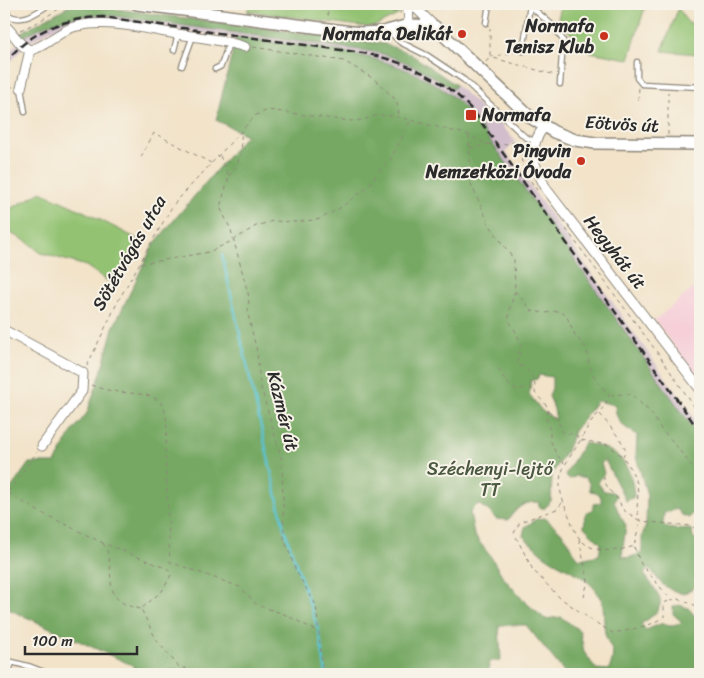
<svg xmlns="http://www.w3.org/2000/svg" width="704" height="678" viewBox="0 0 704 678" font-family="Sriracha,sans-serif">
	<rect width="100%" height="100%" fill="#f7f3e8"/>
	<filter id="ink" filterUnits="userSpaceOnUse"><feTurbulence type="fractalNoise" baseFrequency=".02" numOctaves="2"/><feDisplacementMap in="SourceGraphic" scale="10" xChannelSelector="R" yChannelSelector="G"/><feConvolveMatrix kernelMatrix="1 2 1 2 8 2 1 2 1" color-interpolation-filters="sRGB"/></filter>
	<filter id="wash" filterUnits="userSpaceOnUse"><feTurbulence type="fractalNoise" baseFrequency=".0096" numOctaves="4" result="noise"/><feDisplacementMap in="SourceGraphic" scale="20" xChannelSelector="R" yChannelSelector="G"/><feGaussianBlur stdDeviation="1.12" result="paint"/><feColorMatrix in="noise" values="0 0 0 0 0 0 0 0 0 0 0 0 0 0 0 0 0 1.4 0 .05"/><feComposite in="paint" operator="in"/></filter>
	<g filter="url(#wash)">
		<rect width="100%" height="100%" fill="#f2e3c9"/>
		<path fill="#f6cfd9" d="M700,283V384L655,320Z"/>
		<path fill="#d1bdcb" d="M97,14L375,52L408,63L429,74L453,89L456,85L488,115L491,113L515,141L506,152L700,426V438L472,117L450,95L429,81L400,67L346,53L108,20L77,21L48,31L24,46L4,70V57L22,38L31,33L59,20L83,15Z"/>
		<path fill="#93c272" stroke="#5f764e" d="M251,4H401L404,8L402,13L375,26L367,27L247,11Z
			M561,4H646L629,59L589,52L558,20Z
			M678,9C686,14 684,30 700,20V45L697,54L662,51Z
			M41,192L85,212L145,243L115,286L86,266L41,253L26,241L10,233H4V208H12Z"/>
		<path fill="#76a864" stroke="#506a48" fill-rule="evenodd" d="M77,4L385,44L409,53L456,85L453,89C429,73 404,59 375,52L114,16C80,13 51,19 22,38L20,33L67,7Z
			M236,37C305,47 391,50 448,93C469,109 484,133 500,154L700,438V513L695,510L689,518L682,515L677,509L664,513L663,524C671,533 682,527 692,530L693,538L700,540V587H695L683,594C662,587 661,584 650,568L644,574C662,598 670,606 641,624L646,630L663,623C668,628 677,626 682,622L673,614V607L679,605L688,608L696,617H700V674H566L526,625H499L501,661H489V674H131L134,666L4,607V498L29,463H55L72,432L87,413L101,373L113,328L153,245L246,135L216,120ZM539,375L552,377V388L549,396L554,409L556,420L542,411L529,394L531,387L530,381L537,379ZM597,401L615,405C616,423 623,426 637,435L636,456L647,495L646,525L642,536V553L628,558L622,556L626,525L620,516L614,501L617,496L612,492L604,491L598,483L604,473L601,463L605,460L626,501L634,497C632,463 618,448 584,443L565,475L570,479L576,476L586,478L589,483L590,491L596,492L601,497V503L594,504L592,510L586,513L584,527L601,544L599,555L580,559C573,554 571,545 566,538C560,530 553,525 545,518L537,519L525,527L523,536C529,541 534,547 540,552C560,569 589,573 601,599C605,607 603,624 605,633C610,652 617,647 609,670L596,669L584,652L580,631L561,617L545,619L523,600L503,577L491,557L474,535L470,512L478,504L489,511L496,519L508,520C517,508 522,502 538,502L540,508H545L551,501L552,474L568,448L574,431Z"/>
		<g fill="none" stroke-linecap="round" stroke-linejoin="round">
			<path stroke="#54c1ce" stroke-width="2.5" d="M222,255L284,528L319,632L326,674"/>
		</g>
	</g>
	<g filter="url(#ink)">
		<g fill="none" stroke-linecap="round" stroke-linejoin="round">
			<defs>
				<path id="service" d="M5,4L8,15C23,24 37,12 50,4
					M528,4L552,25L563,40L560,84
					M486,23L489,4
					M393,35L400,42L428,56L464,80L525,137L534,141
					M174,50L178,34
					M523,51L530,5
					M637,62V78L642,84L700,87
					M182,66L193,36
					M215,69L221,66L229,43
					M21,88L25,112
					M8,674L12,662L31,667L49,674"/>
				<path id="minor" d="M408,4L409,25
					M412,4L434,26
					M4,25C14,32 18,46 30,50C47,47 57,31 77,26C110,19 145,29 177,34C200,37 223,40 245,47
					M21,88L30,50
					M544,127C526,149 534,167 547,190L700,389
					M4,330L83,373L82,391L42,446"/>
				<path id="tertiary" d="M137,4L360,33L383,32L409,25L434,26L530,117L554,132L575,140L595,143L700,144"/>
			</defs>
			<use href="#service" stroke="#8e877a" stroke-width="7"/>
			<use href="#minor" stroke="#8e877a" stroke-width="11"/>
			<use href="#tertiary" stroke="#8e877a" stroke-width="14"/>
			<path stroke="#8e877a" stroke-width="1" stroke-dasharray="4 4" stroke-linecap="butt" d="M94,4L128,8
				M326,4L329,19
				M361,4L377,10L401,13
				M369,4L373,7L379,4
				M20,30L36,23L67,4
				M253,47L344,61L374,79L393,97L397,103L399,116
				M517,52L490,57L555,75
				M486,62L490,57V28
				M4,85L13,87
				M638,100L639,88
				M469,135L471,184L489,224L514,260L515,291L532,311L545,313L558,311L566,315L575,335L587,349L589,365L596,380L609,395C604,411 596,414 588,427C585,431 583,436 580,441C563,469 552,476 567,511C571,520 574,532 580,539C592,554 618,552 634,546L640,521L622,509L619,500L610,491L604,481V477
				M668,135V92
				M522,143C517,160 527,176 537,190
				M470,148L488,144
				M220,156L229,177L220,207L231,230L249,297L248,314L257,352L260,384L282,460L284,538L296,571L316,605L323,674
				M141,157L154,133L211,163
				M229,176C242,157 242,156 241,133
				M566,229L657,352L700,415
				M141,264L209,252L234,240L256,226L273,221L298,222L320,219L340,208L368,187L381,168L390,160L411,120
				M515,291L509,311V321L516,332L521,344L517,364C531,371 536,378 535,393L547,406L548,411L546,417L550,431V439L556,454L564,463
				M87,366L118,301L173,205L256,115L268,110L349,121L363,120L378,115L394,116L469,135L484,143L497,146L519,141
				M499,369C503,377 510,391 520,389C523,389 526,387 529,387L534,392
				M91,385C138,404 176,374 165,450L170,562L240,587L257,605L284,614L317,631
				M610,395L625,394L632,395L651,413L661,429L674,443L700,477
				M548,411C557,416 559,424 563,433L574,434L581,440L608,445L623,457L630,467L637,483L638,493L637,509L640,521L691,526L700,531
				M600,414L620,439L626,450L623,456
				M8,493L38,511L103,543L168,569L171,575L163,590L141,609L157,641L179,667L216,674
				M4,498L37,452
				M562,503L557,509L520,522L514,533L533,570L559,597L593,621L613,633L630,630L651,624L664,617V603L671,600
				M579,539L588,581L584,597
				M103,543C121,572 94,600 141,609
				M634,547L641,564L671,600L678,599L700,607"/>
			<use href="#service" stroke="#fff" stroke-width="4.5"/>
			<use href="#minor" stroke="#fff" stroke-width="9"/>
			<use href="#tertiary" stroke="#fff" stroke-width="11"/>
			<path stroke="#2b2b2b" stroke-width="2.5" stroke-dasharray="8 4" stroke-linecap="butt" d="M4,64C29,32 62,18 103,17L363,53C394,59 426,71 452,91C460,97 467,105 474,112L700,432"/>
		</g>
	</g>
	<g fill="#c8321e" stroke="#f7f3e8" stroke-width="2">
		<circle cx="462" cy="34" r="5"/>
		<circle cx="604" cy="36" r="5"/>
		<rect x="465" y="109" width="12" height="12" rx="2.5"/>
		<circle cx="581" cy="161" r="5"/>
	</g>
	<g text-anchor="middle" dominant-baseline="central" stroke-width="4" stroke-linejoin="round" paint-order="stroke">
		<g font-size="18" font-weight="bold" fill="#2b2b2b" stroke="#f7f3e8" text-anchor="end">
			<text x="594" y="26">Normafa<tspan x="594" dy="21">Tenisz Klub</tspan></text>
			<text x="452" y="34">Normafa Delikát</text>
			<text x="482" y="115" text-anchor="start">Normafa</text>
			<text x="571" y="151">Pingvin<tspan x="571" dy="21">Nemzetközi Óvoda</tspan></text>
		</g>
		<g font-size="18" fill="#2b2b2b" stroke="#f7f3e8">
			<text transform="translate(622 124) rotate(3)">Eötvös út</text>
			<text transform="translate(615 252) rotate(52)">Hegyhát út</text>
			<text transform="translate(129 253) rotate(-60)">Sötétvágás utca</text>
			<text transform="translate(283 411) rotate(76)">Kázmér út</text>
		</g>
		<g font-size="18" fill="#4a5840" stroke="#f7f3e8">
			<text x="490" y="469">Széchenyi-lejtő<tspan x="490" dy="21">TT</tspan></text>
		</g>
	</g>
	<rect width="704" height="678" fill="none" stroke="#f7f3e8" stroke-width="20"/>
	<path d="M25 646v8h112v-8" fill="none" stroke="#2b2b2b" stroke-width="2.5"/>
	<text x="32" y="646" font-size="15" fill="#2b2b2b" stroke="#f7f3e8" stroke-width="4" paint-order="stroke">100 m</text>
</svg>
